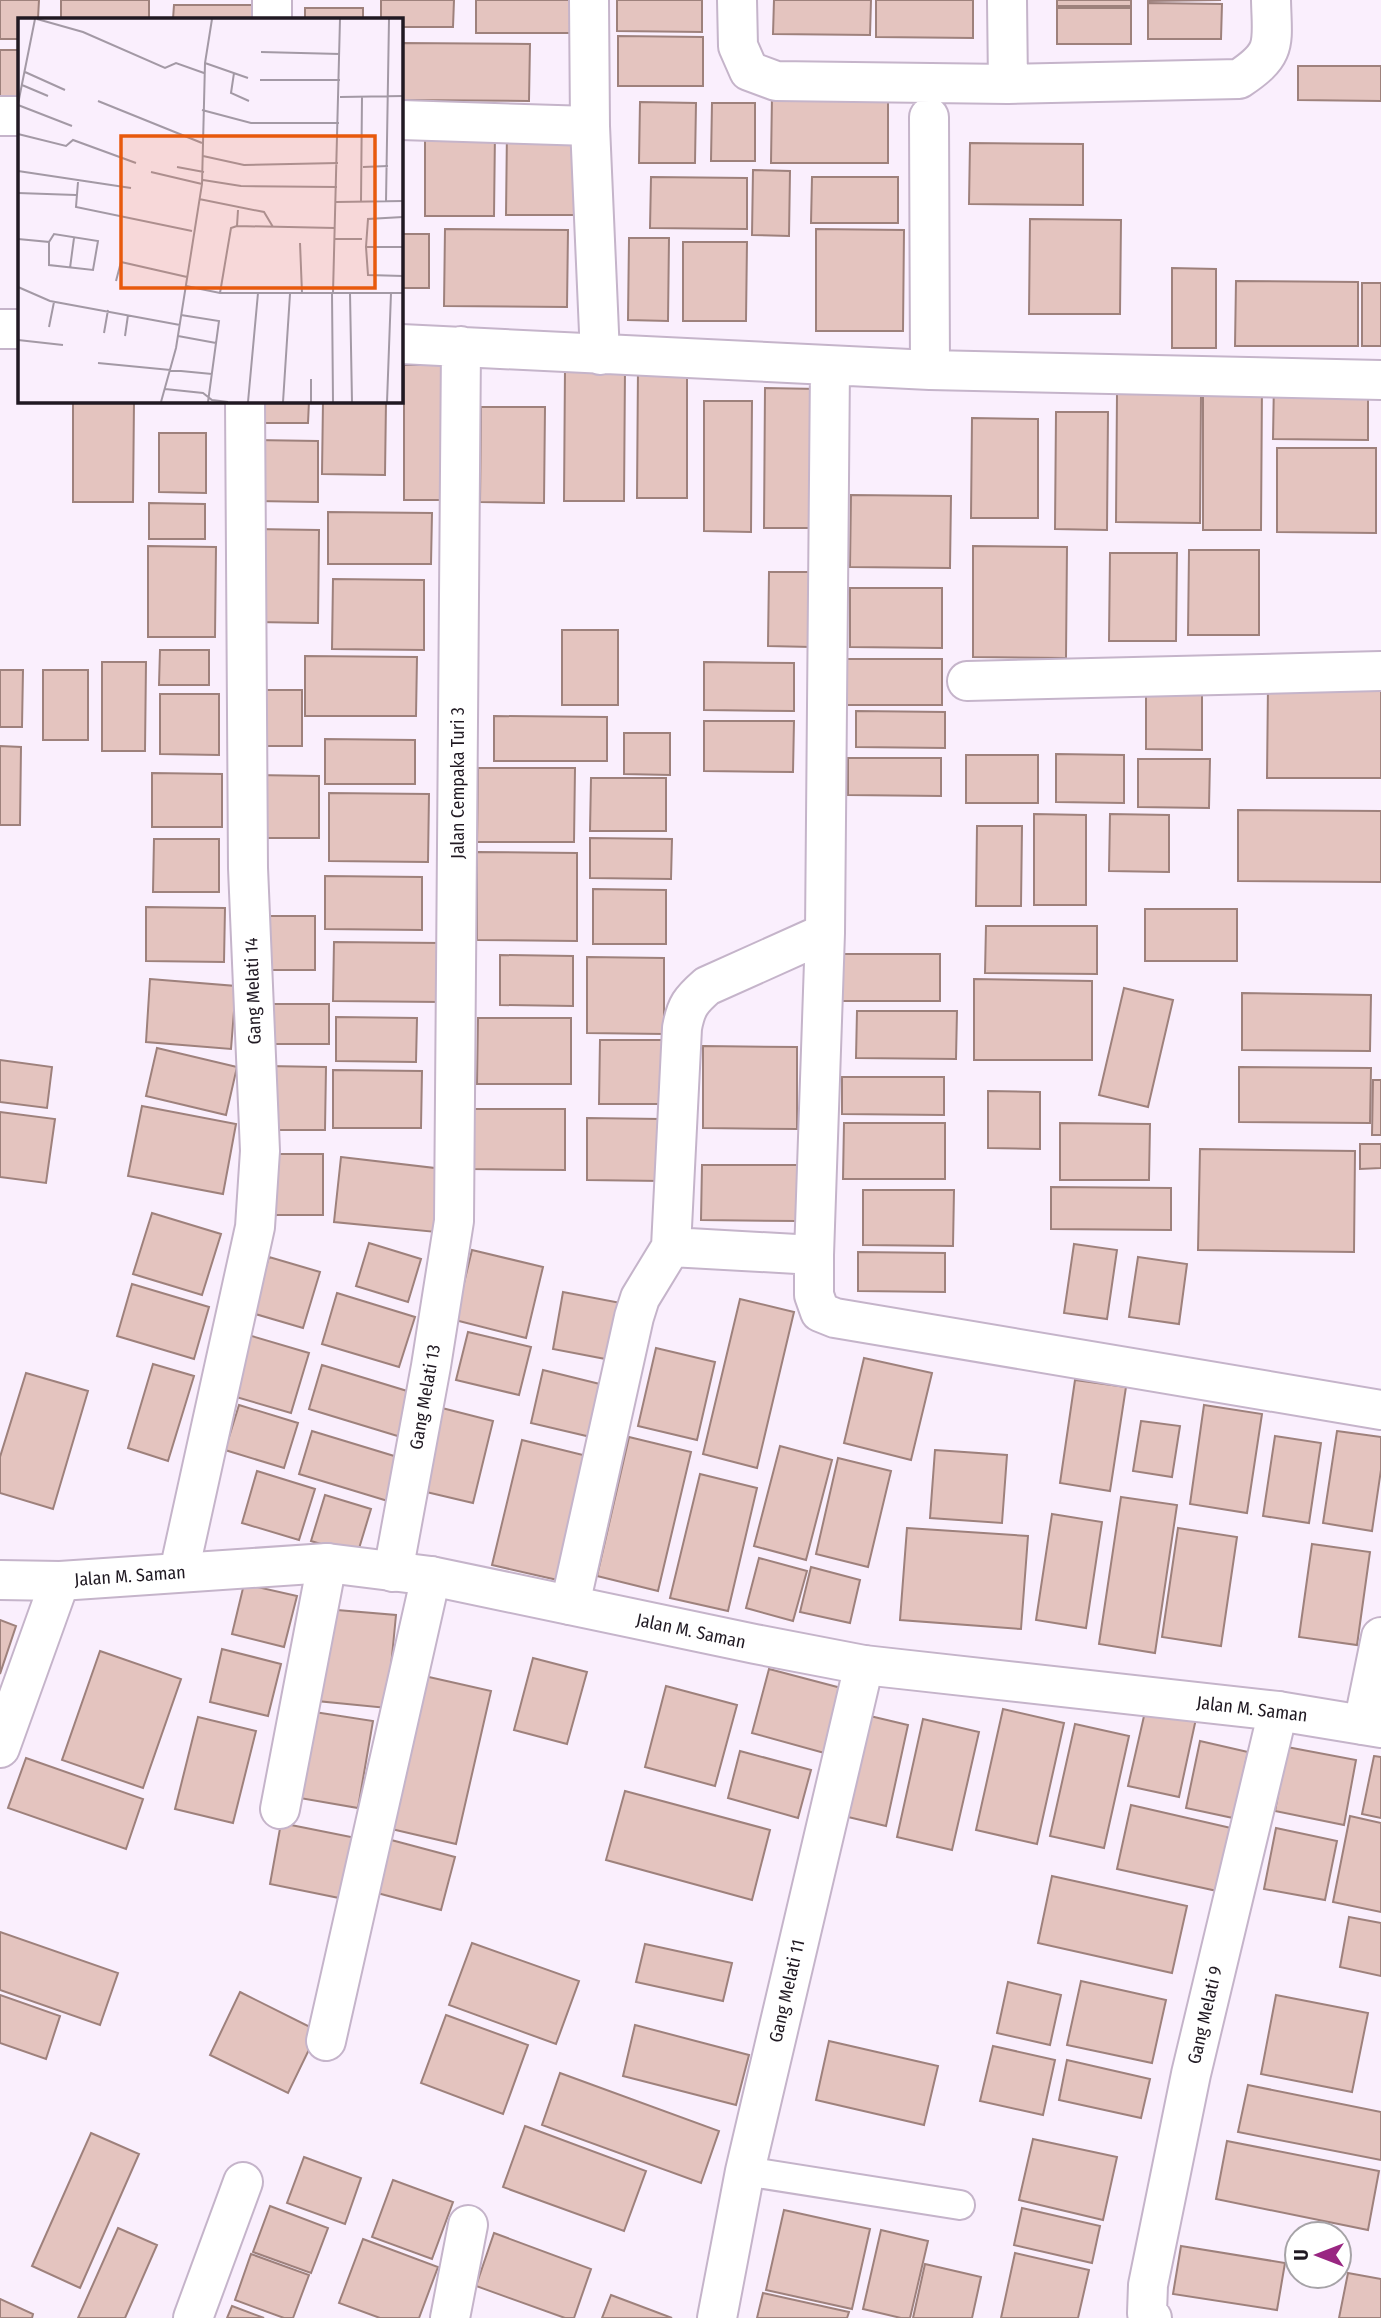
<svg xmlns="http://www.w3.org/2000/svg" width="1381" height="2318" viewBox="0 0 1381 2318" font-family="'Fira Sans Condensed',sans-serif">
	<rect width="100%" height="100%" fill="#faeffd"/>
	<path fill="#e4c4bf" stroke="#9e817c" stroke-width="2" d="M0,0H39L38,19H19V39H0Z
		M61,0H149V19H61Z
		M381,0H454L453,27H401V19H381Z
		M476,0H572V33H476Z
		M617,0H702V32L617,31Z
		M774,0H871L870,35L773,34Z
		M876,0H973V38L876,37Z
		M1057,0H1131V6H1057Z
		M1148,0H1221L1148,1Z
		M1148,3L1222,4L1221,39H1148Z
		M174,5H256V19H173Z
		M305,8H363V19H305Z
		M1057,8H1131V44H1057Z
		M618,36L703,37V86H618Z
		M401,43L530,44L529,101L401,100Z
		M0,50H19V102H0Z
		M1298,66H1381V101L1298,100Z
		M772,95L888,96V163H771Z
		M640,102L696,103L695,163H639Z
		M712,103H755V161H711Z
		M507,129H579L578,215H506Z
		M425,131H495L494,216H425Z
		M970,143L1083,144V205L969,204Z
		M753,170L790,171L789,236L752,235Z
		M651,177L747,178V229L650,228Z
		M812,177H898V223H811Z
		M1030,219L1121,220L1120,314H1029Z
		M445,229L568,230L567,307L444,306Z
		M816,229L904,230L903,331H816Z
		M401,234H429V288H401Z
		M629,238H669L668,321L628,320Z
		M683,242H747L746,321H683Z
		M1172,268L1216,269V348H1172Z
		M1236,281L1358,282V346H1235Z
		M1362,283H1381V346H1362Z
		M404,365H446L444,500H404Z
		M565,367L625,368L624,501H564Z
		M638,367H687V498H637Z
		M1274,380L1368,381V440L1273,439Z
		M1203,384H1262L1261,530H1203Z
		M765,388L818,389L817,528H764Z
		M1117,393L1201,394L1200,523L1116,522Z
		M73,401H134L133,502H73Z
		M254,401H309L308,423H254Z
		M323,401H386L385,475L322,474Z
		M704,401H752L751,532L704,531Z
		M481,407H545L544,503L480,502Z
		M1056,412H1108L1107,530L1055,529Z
		M972,418L1038,419V518H971Z
		M159,433H206V493L159,492Z
		M252,440L318,441V502L251,501Z
		M1277,448H1376V533L1277,532Z
		M851,495L951,496L950,568L850,567Z
		M149,503L205,504V539H149Z
		M328,512L432,513L431,564H328Z
		M252,529L319,530L318,623L252,622Z
		M148,546L216,547L215,637H148Z
		M973,546L1067,547L1066,658L973,657Z
		M1189,550H1259V635H1188Z
		M1110,553H1177L1176,641H1109Z
		M769,572H811V647L768,646Z
		M333,579L424,580V650L332,649Z
		M850,588H942V648L850,647Z
		M562,630H618V705H562Z
		M160,650H209V685H159Z
		M305,656L417,657L416,716H305Z
		M847,659H942V705H846Z
		M102,662H146L145,751H102Z
		M704,662L794,663V711L704,710Z
		M0,670H23L22,727H0Z
		M43,670H88V740H43Z
		M1268,684L1381,685V778H1267Z
		M1146,686H1202V750L1146,749Z
		M256,690H302V746H255Z
		M160,694H219V755L160,754Z
		M856,711L945,712V748L856,747Z
		M494,716L607,717V761H494Z
		M704,721H794L793,772L704,771Z
		M624,733H670V775L624,774Z
		M325,739L415,740V784H325Z
		M0,746L21,747L20,825H0Z
		M1056,754L1124,755V803L1056,802Z
		M966,755H1038V803H966Z
		M848,758H941V796L848,795Z
		M1138,759H1210L1209,808L1138,807Z
		M478,768H575L574,842H477Z
		M152,773L222,774V827H152Z
		M253,775L319,776V838H253Z
		M591,778H666V831H590Z
		M329,793L429,794L428,862L329,861Z
		M1238,810L1381,811V882L1238,881Z
		M1034,814L1086,815V905H1034Z
		M1110,814L1169,815V872L1109,871Z
		M977,826H1022L1021,906H976Z
		M590,838L672,839L671,879L590,878Z
		M154,839H219V892H153Z
		M477,852L577,853V941L477,940Z
		M325,876L422,877V930L325,929Z
		M593,889L666,890V944H593Z
		M146,907L225,908L224,962L146,961Z
		M1145,909H1237V961H1145Z
		M260,916H315V970H260Z
		M986,926H1097V974L985,973Z
		M334,942L441,943V1002L333,1001Z
		M842,954H940V1001H842Z
		M500,955L573,956V1006L500,1005Z
		M587,957L664,958V1034L587,1033Z
		M150,979L236,986L231,1049L146,1042Z
		M974,979L1092,981V1060H974Z
		M1124,988L1173,1000L1148,1107L1099,1095Z
		M1242,993L1371,995L1370,1051L1242,1050Z
		M263,1004H329V1044H263Z
		M857,1011H957L956,1059L856,1058Z
		M336,1017L417,1018L416,1062L336,1061Z
		M478,1018H571V1084H477Z
		M600,1040H666V1104H599Z
		M703,1046L797,1047V1129L703,1128Z
		M157,1048L237,1067L226,1115L146,1096Z
		M0,1060L52,1067L47,1108L0,1102Z
		M267,1066L326,1067L325,1130H266Z
		M1239,1067L1371,1068L1370,1123L1239,1122Z
		M333,1070L422,1071L421,1128H333Z
		M842,1077H944V1115L842,1114Z
		M1373,1080H1381V1135H1372Z
		M988,1091L1040,1092V1149L988,1148Z
		M142,1106L236,1124L223,1194L128,1176Z
		M472,1109H565V1170L471,1169Z
		M0,1112L55,1119L46,1183L0,1177Z
		M587,1118L661,1119V1181L587,1180Z
		M844,1123H945V1179H843Z
		M1060,1123L1150,1124L1149,1180H1060Z
		M1360,1144H1381V1168L1360,1169Z
		M1200,1149L1355,1151L1354,1252L1198,1250Z
		M265,1154H323V1215H264Z
		M341,1157L443,1169L436,1232L334,1222Z
		M702,1165H798L797,1221L701,1220Z
		M1051,1187L1171,1188V1230L1051,1229Z
		M863,1190H954L953,1246L863,1245Z
		M152,1213L221,1234L202,1295L133,1274Z
		M369,1243L421,1259L408,1302L356,1286Z
		M1074,1244L1117,1250L1107,1319L1064,1313Z
		M472,1250L543,1267L526,1338L455,1320Z
		M858,1252L945,1253V1292L858,1291Z
		M269,1257L320,1272L303,1328L252,1313Z
		M1138,1257L1187,1264L1179,1324L1129,1317Z
		M132,1284L209,1307L194,1359L117,1336Z
		M563,1292L626,1304L616,1361L553,1349Z
		M337,1293L415,1317L399,1367L322,1344Z
		M740,1299L794,1312L757,1468L703,1454Z
		M468,1332L531,1347L519,1395L456,1380Z
		M245,1334L309,1353L291,1413L226,1394Z
		M656,1348L715,1362L697,1440L638,1426Z
		M864,1358L932,1373L911,1460L844,1443Z
		M153,1364L194,1376L168,1461L128,1448Z
		M322,1365L417,1394L404,1438L309,1409Z
		M543,1370L608,1386L595,1438L531,1423Z
		M26,1373L88,1391L53,1509L0,1493V1457Z
		M1075,1380L1126,1387L1110,1491L1060,1483Z
		M239,1405L298,1423L284,1468L225,1450Z
		M1204,1405L1262,1414L1247,1513L1190,1504Z
		M442,1408L493,1421L473,1503L422,1491Z
		M1141,1421L1180,1426L1172,1477L1133,1471Z
		M312,1431L404,1459L391,1502L299,1474Z
		M1337,1431L1381,1437V1470L1372,1531L1323,1523Z
		M1275,1436L1321,1443L1309,1523L1263,1516Z
		M629,1437L691,1452L658,1591L597,1576Z
		M522,1440L591,1457L562,1581L492,1565Z
		M780,1446L832,1460L806,1560L754,1546Z
		M935,1450L1007,1455L1002,1523L930,1518Z
		M838,1458L891,1471L868,1567L816,1554Z
		M257,1471L315,1489L299,1540L242,1523Z
		M700,1474L757,1488L728,1611L670,1598Z
		M325,1495L371,1509L357,1555L311,1541Z
		M1121,1497L1177,1505L1155,1653L1099,1644Z
		M1052,1514L1102,1522L1086,1628L1036,1620Z
		M907,1528L1028,1536L1021,1629L900,1620Z
		M1178,1528L1237,1537L1221,1646L1162,1637Z
		M1312,1544L1370,1552L1357,1645L1299,1637Z
		M759,1558L807,1571L793,1621L746,1608Z
		M811,1567L860,1580L850,1623L800,1612Z
		M244,1584L297,1596L284,1647L232,1634Z
		M325,1609L396,1615L387,1708L317,1701Z
		M0,1620L16,1626L0,1674Z
		M222,1649L281,1664L268,1716L210,1702Z
		M100,1651L181,1679L143,1788L62,1760Z
		M533,1658L587,1672L567,1744L514,1730Z
		M769,1669L845,1689L828,1754L752,1733Z
		M420,1675L491,1691L456,1844L387,1828Z
		M666,1686L737,1705L715,1786L645,1767Z
		M1147,1703L1197,1714L1179,1797L1128,1786Z
		M1003,1709L1064,1723L1037,1844L976,1830Z
		M308,1711L373,1721L358,1808L294,1797Z
		M870,1716L908,1725L886,1826L848,1817Z
		M198,1717L256,1731L233,1823L175,1809Z
		M923,1719L979,1732L952,1850L897,1837Z
		M1075,1724L1129,1736L1104,1848L1050,1836Z
		M1200,1741L1248,1752L1233,1818L1186,1808Z
		M1287,1747L1356,1760L1344,1825L1275,1811Z
		M740,1751L811,1770L798,1818L728,1798Z
		M1374,1756L1381,1757V1818L1362,1814Z
		M26,1758L143,1799L126,1849L8,1808Z
		M625,1791L770,1830L752,1900L606,1860Z
		M1131,1805L1231,1828L1217,1891L1117,1869Z
		M1350,1816L1381,1823V1912L1333,1902Z
		M281,1823L361,1839L349,1900L270,1884Z
		M1276,1828L1337,1841L1325,1900L1264,1889Z
		M380,1837L455,1857L441,1910L366,1890Z
		M1052,1876L1187,1906L1172,1973L1038,1943Z
		M1349,1917L1381,1923V1976L1340,1967Z
		M0,1932L118,1973L100,2025L0,1990Z
		M472,1943L579,1981L556,2044L449,2005Z
		M645,1944L732,1963L723,2001L636,1982Z
		M1081,1981L1166,2000L1152,2063L1067,2045Z
		M1008,1982L1061,1995L1050,2045L997,2033Z
		M240,1992L318,2031L288,2093L210,2055Z
		M0,1995L60,2016L46,2059L0,2043Z
		M1276,1995L1368,2013L1352,2092L1261,2074Z
		M446,2015L528,2045L503,2114L421,2083Z
		M635,2025L749,2055L736,2105L623,2076Z
		M829,2041L938,2066L924,2125L816,2100Z
		M993,2046L1055,2060L1043,2115L980,2101Z
		M1067,2060L1150,2079L1141,2118L1059,2100Z
		M560,2073L719,2131L701,2183L542,2125Z
		M1248,2085L1381,2112V2160L1238,2132Z
		M525,2126L646,2171L624,2231L503,2187Z
		M91,2133L139,2154L80,2288L32,2266Z
		M1033,2139L1117,2157L1103,2220L1019,2200Z
		M1227,2141L1379,2171L1368,2230L1216,2199Z
		M304,2157L361,2178L345,2224L287,2203Z
		M393,2180L453,2202L432,2259L372,2237Z
		M270,2206L328,2228L311,2273L253,2252Z
		M1022,2208L1100,2226L1092,2263L1014,2245Z
		M784,2210L870,2229L852,2309L766,2290Z
		M118,2228L157,2245L125,2318H78Z
		M881,2230L928,2241L910,2318H901L863,2309Z
		M494,2233L591,2269L574,2318H565L476,2286Z
		M363,2239L438,2267L419,2318H380L339,2303Z
		M1181,2246L1285,2263L1277,2310L1173,2294Z
		M1015,2253L1089,2270L1078,2318H1001Z
		M251,2254L309,2275L293,2318H284L235,2300Z
		M925,2264L981,2277L972,2318H913Z
		M1348,2273L1381,2279V2318H1339Z
		M763,2293L849,2312L847,2318H757Z
		M611,2295L672,2318H602Z
		M0,2299L33,2314L32,2318H0Z
		M232,2306L264,2318H227Z"/>
	<g fill="none" stroke-linecap="round" stroke-linejoin="round">
		<defs>
			<path id="service" d="M745,2171L960,2205"/>
			<path id="minor" d="M272,0V19
				M589,0L590,126L600,355
				M737,0L738,46L749,71L776,81L1008,84L1239,79C1278,53 1272,44 1271,0
				M1007,0L1008,84
				M0,116H19
				M929,117L930,370
				M401,120L590,126
				M0,329H19
				M401,344L930,370L1381,380
				M967,681L1381,671
				M671,1247L814,1255L825,933L830,366
				M814,1255V1295L820,1312L835,1318L1381,1410
				M179,1572L255,1227L260,1151L248,868L245,401
				M393,1572L431,1366L454,1221L461,346
				M570,1605L634,1317L640,1298L671,1247L682,1028C686,1006 691,1000 707,986L825,933
				M1363,1725L1381,1637
				M0,1748L60,1581
				M280,1809L327,1563
				M326,2041L431,1576
				M193,2318L243,2182
				M450,2318L468,2225
				M717,2318L745,2171L864,1665
				M1152,2318L1147,2313L1148,2285L1191,2074L1278,1711"/>
			<path id="tertiary" d="M0,1580L60,1581L327,1563L431,1576L755,1644L864,1665L1278,1711L1381,1728"/>
		</defs>
		<use href="#service" stroke="#c5b4ca" stroke-width="32"/>
		<use href="#minor" stroke="#c5b4ca" stroke-width="42"/>
		<use href="#tertiary" stroke="#c5b4ca" stroke-width="42"/>
		<use href="#service" stroke="#fff" stroke-width="28"/>
		<use href="#minor" stroke="#fff" stroke-width="38"/>
		<use href="#tertiary" stroke="#fff" stroke-width="38"/>
	</g>
	<g text-anchor="middle" dominant-baseline="central" stroke-width="5" stroke-linejoin="round" paint-order="stroke">
		<g font-size="18" fill="#201922" stroke="#fff">
			<text transform="translate(458 783) rotate(-90)">Jalan Cempaka Turi 3</text>
			<text transform="translate(253 991) rotate(-92)">Gang Melati 14</text>
			<text transform="translate(425 1397) rotate(-80)">Gang Melati 13</text>
			<text transform="translate(130 1576) rotate(-4)">Jalan M. Saman</text>
			<text transform="translate(691 1631) rotate(12)">Jalan M. Saman</text>
			<text transform="translate(1252 1709) rotate(7)">Jalan M. Saman</text>
			<text transform="translate(787 1991) rotate(-77)">Gang Melati 11</text>
			<text transform="translate(1205 2015) rotate(-77)">Gang Melati 9</text>
		</g>
	</g>
	<g transform="translate(18 18)">
		<rect width="385" height="385" fill="#faeffd"/>
		<path fill="none" stroke="#a399a5" stroke-width="2" d="M19,1L65,14L147,50L158,45L186,55M243,34L322,36M187,45L230,60M7,54L47,72M216,55L213,75L231,83M242,62H322M4,67L30,78M322,79L385,78M80,83L184,125M0,86L17,1M0,87L54,108M184,92L233,105H321M0,116L48,128L55,122L118,145M185,138L226,147L320,145M159,149L186,154M345,149L370,148M0,153L113,170M133,154L184,166M185,162L223,168L319,169M60,164L58,189L174,213M0,175L58,177M181,181L246,194L255,209M343,183L344,79M368,183L371,1M318,184L385,183M220,192L219,208L317,210M385,199L350,201L348,229L350,257L385,258M0,221L31,224V247L75,252L80,223L36,216L31,224M317,221H344M282,225L284,275M348,229H385M52,250L56,220M98,263L103,244L169,259M168,268L202,275H385M0,269L32,283L162,307M202,275L213,210L219,208M314,275L315,384M315,275L322,1M332,275L334,384M163,297L201,303L190,384M31,309L36,284M86,315L90,292M107,318L110,297M160,318L198,325M0,322L45,327M80,345L194,356M147,371L185,375L194,382L210,384M143,384L158,330L184,166L187,45L194,1M230,384L240,275M265,384L272,276M293,384V361M369,384L373,275"/>
		<path fill="#e8590c" fill-opacity="0.15" stroke="#e8590c" stroke-width="3.5" d="M103,118H357V270H103Z"/>
		<rect width="385" height="385" fill="none" stroke="#201922" stroke-width="3.5"/>
	</g>
	<g transform="translate(1318 2255) rotate(270)"><circle r="33" fill="#ffffff" stroke="#a6a3a7" stroke-width="2"/>
	<path d="M0-5L12 26L0 18L-12 26Z" fill="#992682"/>
	<text y="-10" font-size="19" font-weight="bold" text-anchor="middle" fill="#201922">U</text>
	</g>
</svg>
